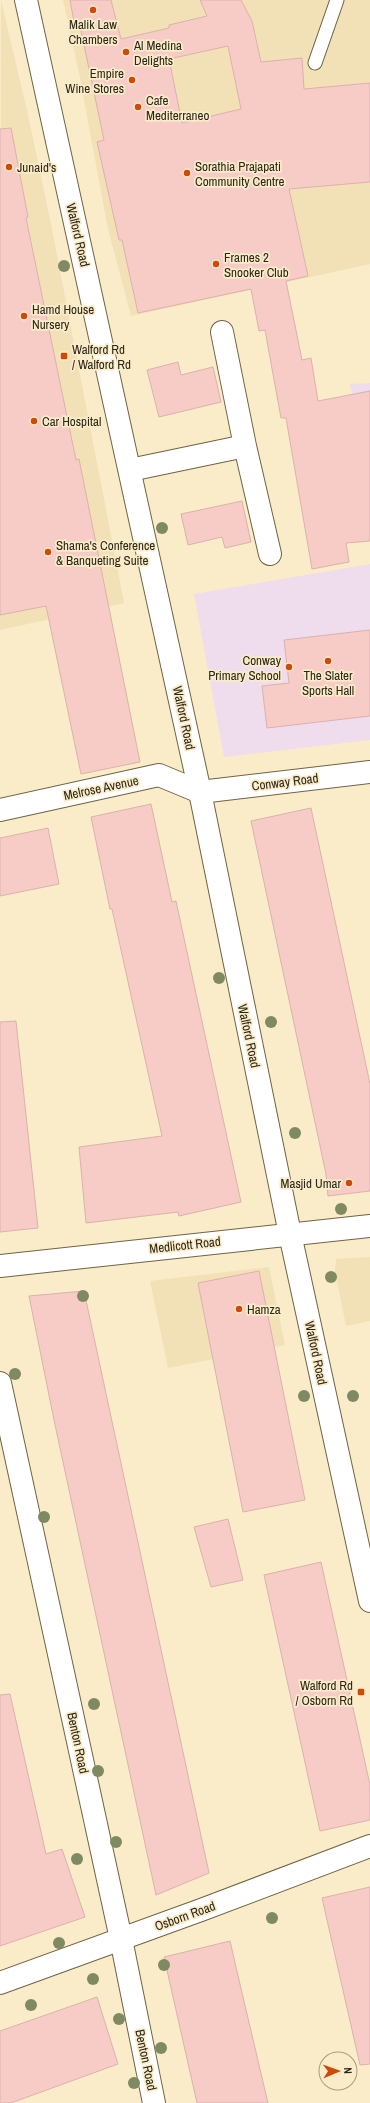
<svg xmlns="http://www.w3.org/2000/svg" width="370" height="2103" viewBox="0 0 370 2103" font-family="'Archivo Narrow',sans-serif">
	<rect width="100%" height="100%" fill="#faecc8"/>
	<path fill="#f2e1b6" d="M1,0L27,110L51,224L124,603L0,630Z
		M63,0H370V264L131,316L108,229L79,73Z
		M370,1257V1321L346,1326L335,1271L336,1259Z
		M269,1267L285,1345L168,1368L150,1281Z"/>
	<path fill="#efdced" d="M370,383V475L350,384Z
		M370,564V740L224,757L194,594Z"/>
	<path fill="#f7ccc7" stroke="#dbb1ad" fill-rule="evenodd" d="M70,0H111L121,39L169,28V25L207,16L200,0H241L252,21L261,62L302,58L304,89L370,83V182L289,189L308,276L286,281L302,360L311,358L318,401L370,391V541L346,543L349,562L312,569L286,418H281L265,330L259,331L251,289L138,313L122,240H119L97,142L104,140L80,26L75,27ZM228,46L241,109L182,123L169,59Z
		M11,128L28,217L26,218L76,460L79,459L140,762L81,774L46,606L0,615V129Z
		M178,362L181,375L213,367L221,402L159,417L147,370Z
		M242,501L251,542L225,548L222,537L188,545L181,514Z
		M370,630V716L267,728L262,686L289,683L284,640Z
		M151,804L172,902L176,901L241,1202L179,1216L178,1212L86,1223L79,1147L162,1136L112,909H110L91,817Z
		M311,808L370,1084V1191L328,1196L326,1174L251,821Z
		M48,828L59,884L0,896V838Z
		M16,1021L38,1228L0,1232V1022Z
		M259,1271L305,1500L243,1512L198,1283Z
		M84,1291L209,1873L156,1895L54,1420L29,1296Z
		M228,1519L243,1580L211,1587L194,1527Z
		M321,1562L370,1785V1820L320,1831L264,1575Z
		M10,1694L46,1854L62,1849L85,1917L0,1946V1695Z
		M370,1887V2064L360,2065L322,1898Z
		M230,1941L239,1980L268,2103H197L164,1957Z
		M97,1997L118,2064L11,2103H0V2031Z"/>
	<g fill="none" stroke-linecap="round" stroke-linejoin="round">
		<defs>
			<path id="lane" d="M315,63L337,0"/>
			<path id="street" d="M245,446L270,554
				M130,470L245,446L222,332
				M0,810L159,775L200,792L370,772
				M0,1266L370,1226
				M0,1383L121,1939L154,2103
				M0,1983L201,1910L370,1846"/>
			<path id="secondary" d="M26,0L200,792L290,1234L370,1601"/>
		</defs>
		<use href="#lane" stroke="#6f6343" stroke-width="15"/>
		<use href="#street" stroke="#6f6343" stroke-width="24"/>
		<use href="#secondary" stroke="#6f6343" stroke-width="24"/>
		<use href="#lane" stroke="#fff" stroke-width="13"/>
		<use href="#street" stroke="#fff" stroke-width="22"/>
		<use href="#secondary" stroke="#fff" stroke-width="22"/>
	</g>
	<g fill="#7f8a63">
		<circle cx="64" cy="266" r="6"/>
		<circle cx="162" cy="528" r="6"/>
		<circle cx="219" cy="978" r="6"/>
		<circle cx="271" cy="1022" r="6"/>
		<circle cx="295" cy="1133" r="6"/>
		<circle cx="341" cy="1209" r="6"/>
		<circle cx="331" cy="1277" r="6"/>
		<circle cx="83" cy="1296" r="6"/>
		<circle cx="15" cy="1374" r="6"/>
		<circle cx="304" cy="1396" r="6"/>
		<circle cx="353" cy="1396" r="6"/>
		<circle cx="44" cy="1517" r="6"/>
		<circle cx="94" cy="1704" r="6"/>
		<circle cx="98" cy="1771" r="6"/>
		<circle cx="116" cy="1842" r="6"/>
		<circle cx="77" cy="1859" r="6"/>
		<circle cx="272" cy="1918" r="6"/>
		<circle cx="59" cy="1943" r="6"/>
		<circle cx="164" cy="1965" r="6"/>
		<circle cx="93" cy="1979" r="6"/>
		<circle cx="31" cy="2005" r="6"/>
		<circle cx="119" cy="2019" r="6"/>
		<circle cx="161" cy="2048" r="6"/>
		<circle cx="134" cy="2083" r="6"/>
	</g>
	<g fill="#cf490a" stroke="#faecc8" stroke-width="1.5">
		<circle cx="93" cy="10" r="4"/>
		<circle cx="126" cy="52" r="4"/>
		<circle cx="132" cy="80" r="4"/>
		<circle cx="138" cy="107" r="4"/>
		<circle cx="9" cy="167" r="4"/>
		<circle cx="187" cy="173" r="4"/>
		<circle cx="216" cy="264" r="4"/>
		<circle cx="24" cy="316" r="4"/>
		<rect x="60" y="352" width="8" height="8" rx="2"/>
		<circle cx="34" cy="421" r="4"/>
		<circle cx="48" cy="552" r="4"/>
		<circle cx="328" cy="661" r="4"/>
		<circle cx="289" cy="667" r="4"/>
		<circle cx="349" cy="1183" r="4"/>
		<circle cx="239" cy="1309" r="4"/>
		<rect x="357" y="1688" width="8" height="8" rx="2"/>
	</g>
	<g text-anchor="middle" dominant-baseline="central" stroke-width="3.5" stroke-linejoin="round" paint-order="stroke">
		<g font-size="13" fill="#2b2518" stroke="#faecc8" text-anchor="start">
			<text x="93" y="24" text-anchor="middle">Malik Law<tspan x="93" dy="15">Chambers</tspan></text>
			<text x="134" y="45">Al Medina<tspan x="134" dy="15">Delights</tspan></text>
			<text x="124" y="73" text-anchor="end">Empire<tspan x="124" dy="15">Wine Stores</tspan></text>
			<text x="146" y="100">Cafe<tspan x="146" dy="15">Mediterraneo</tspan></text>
			<text x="195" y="166">Sorathia Prajapati<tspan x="195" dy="15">Community Centre</tspan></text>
			<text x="17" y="167">Junaid's</text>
			<text x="224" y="257">Frames 2<tspan x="224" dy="15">Snooker Club</tspan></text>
			<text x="32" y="309">Hamd House<tspan x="32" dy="15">Nursery</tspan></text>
			<text x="72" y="349">Walford Rd<tspan x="72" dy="15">/ Walford Rd</tspan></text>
			<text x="42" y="421">Car Hospital</text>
			<text x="56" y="545">Shama's Conference<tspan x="56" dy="15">&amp; Banqueting Suite</tspan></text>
			<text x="281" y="660" text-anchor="end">Conway<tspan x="281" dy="15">Primary School</tspan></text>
			<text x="328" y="675" text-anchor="middle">The Slater<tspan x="328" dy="15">Sports Hall</tspan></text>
			<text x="341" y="1183" text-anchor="end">Masjid Umar</text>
			<text x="247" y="1309">Hamza</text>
			<text x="353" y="1685" text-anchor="end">Walford Rd<tspan x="353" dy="15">/ Osborn Rd</tspan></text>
		</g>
		<g font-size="13" fill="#2b2518" stroke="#faecc8">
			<text transform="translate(78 235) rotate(77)">Walford Road</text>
			<text transform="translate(184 718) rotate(78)">Walford Road</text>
			<text transform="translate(285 782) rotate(-7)">Conway Road</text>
			<text transform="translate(101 788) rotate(-12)">Melrose Avenue</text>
			<text transform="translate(249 1036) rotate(78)">Walford Road</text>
			<text transform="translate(185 1245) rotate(-6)">Medlicott Road</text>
			<text transform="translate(316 1353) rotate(78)">Walford Road</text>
			<text transform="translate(78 1743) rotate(78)">Benton Road</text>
			<text transform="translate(185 1916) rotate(-20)">Osborn Road</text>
			<text transform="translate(146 2060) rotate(78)">Benton Road</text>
		</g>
	</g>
	<g transform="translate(338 2071) rotate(88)"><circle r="19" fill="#faecc8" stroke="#a79c82"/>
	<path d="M0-3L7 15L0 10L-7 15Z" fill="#cf490a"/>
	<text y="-6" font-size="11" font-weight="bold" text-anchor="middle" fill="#2b2518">N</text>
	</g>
</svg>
